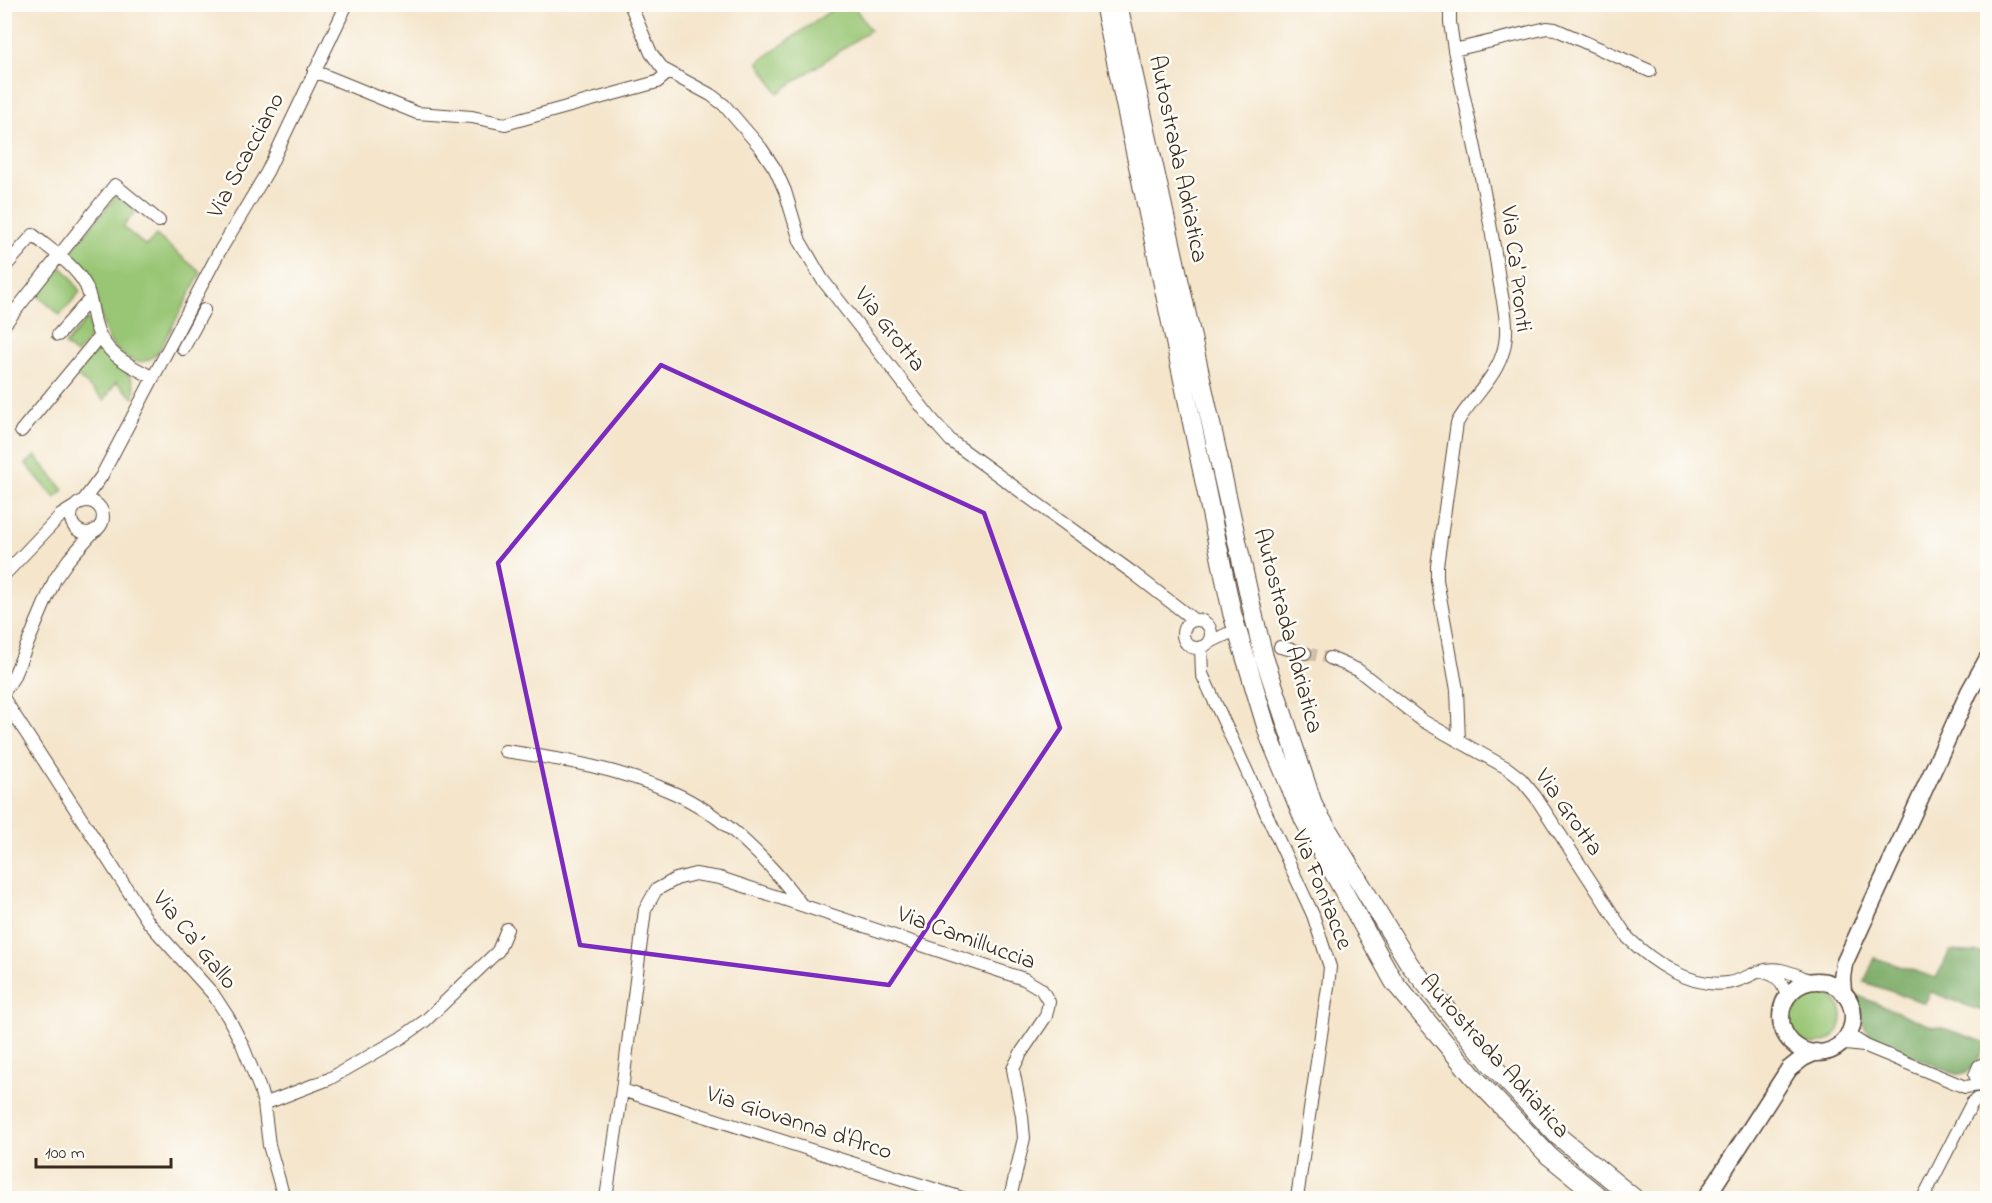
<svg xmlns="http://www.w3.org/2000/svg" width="1992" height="1203" viewBox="0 0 1992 1203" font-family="'Indie Flower',sans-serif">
	<rect width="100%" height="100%" fill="#fdfcf7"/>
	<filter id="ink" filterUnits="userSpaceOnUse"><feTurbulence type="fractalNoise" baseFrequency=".0167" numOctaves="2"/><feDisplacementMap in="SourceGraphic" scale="12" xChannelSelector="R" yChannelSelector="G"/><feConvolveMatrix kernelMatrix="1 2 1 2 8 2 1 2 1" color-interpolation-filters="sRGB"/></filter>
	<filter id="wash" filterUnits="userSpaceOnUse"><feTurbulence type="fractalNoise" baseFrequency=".008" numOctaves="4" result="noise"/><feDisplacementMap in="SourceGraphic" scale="24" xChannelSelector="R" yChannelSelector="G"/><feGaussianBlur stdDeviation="1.35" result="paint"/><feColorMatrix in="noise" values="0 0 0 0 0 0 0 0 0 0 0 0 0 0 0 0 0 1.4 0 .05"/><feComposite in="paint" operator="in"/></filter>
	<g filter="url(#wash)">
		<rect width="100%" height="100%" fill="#f4e5cb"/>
		<path fill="#99c674" stroke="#6a7849" stroke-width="1.5" d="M840,4L853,5L870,30L778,93L758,62Z
			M117,195L136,211L123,227L146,246L156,235L201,273L159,351C153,358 144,364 135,361C99,351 103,306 89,279C84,270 76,262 68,255Z
			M61,267L70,276L80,292L60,315L38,296Z
			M88,318L92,335L76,354L65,345Z
			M99,347C111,364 140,373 134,398L116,382L104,400L76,375Z
			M35,456L64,490L55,498L26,464Z
			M1788 1017a27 27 0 1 1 54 0a27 27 0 1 1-54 0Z"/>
		<path fill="#7aab66" stroke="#5a6a42" stroke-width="1.5" d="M1950,951L1987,953V1013L1931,992L1925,1003L1864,982L1875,958L1936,978Z
			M1856,995L1931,1026L1946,1029L1987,1043C1979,1057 1973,1076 1955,1074L1871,1038L1864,1026Z"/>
	</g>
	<g filter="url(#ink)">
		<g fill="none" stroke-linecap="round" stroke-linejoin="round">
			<path stroke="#cfc0a8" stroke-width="12" stroke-dasharray="12 6" stroke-linecap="butt" d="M1305,653L1330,658"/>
			<defs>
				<path id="minor" d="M630,4L651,53L663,69L711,95L724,105L761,148L775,169L785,191L800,241L822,279L930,417L951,441L1133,573L1194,620
					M1450,4V22L1454,50C1470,126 1488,202 1499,279C1503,303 1511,331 1502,355C1493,381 1470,400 1457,423L1437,566V580L1457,690L1459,741
					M1454,50L1547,28L1555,29L1650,71
					M314,71L417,113L472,117L505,124L657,82L669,72
					M4,268L33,235C51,250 75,265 86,286C91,297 92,310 95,322C102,352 126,364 152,377
					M4,325L115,185L159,221
					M58,335L90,299
					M183,349L204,310
					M21,431L99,337
					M83,501L101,477L218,254L267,172L347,4
					M71 517a16 16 0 1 1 32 0a16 16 0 1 1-32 0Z
					M4,575L61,515L74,507
					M1183 634a14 14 0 1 1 28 0a14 14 0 1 1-28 0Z
					M1208,643L1227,634
					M1201,647L1202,674L1313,915L1330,967L1328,987L1297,1198
					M1280,647L1305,653
					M1330,658L1358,670L1423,721L1507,768L1521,779L1535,796L1628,938C1653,962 1690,988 1727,983C1738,982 1748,976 1758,972C1778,965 1792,973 1811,981
					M4,692L13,678L55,579L69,559L95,530
					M4,699L149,923L213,994L228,1017L242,1044L260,1089L264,1104L269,1145L284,1198
					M505,751C563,759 620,769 674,793C724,815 769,861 801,904
					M1763,972C1778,975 1782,982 1787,996
					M1849,1031L1852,1037L1866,1046L1965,1087L1980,1085
					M1836,1047L1846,1044L1864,1046
					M1987,1087L1980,1085L1975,1075L1979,1066L1988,1062
					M622,1090L962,1198
					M264,1104L329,1079L401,1038L425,1021L498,951L507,929
					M606,1198L622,1090L645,910L656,890L676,879L695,874L720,878L1024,979L1041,989L1049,1002L1046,1016L1021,1053L1013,1069L1022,1116L1024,1138L1010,1198
					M1923,1198L1972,1103L1977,1099L1988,1100"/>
				<path id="major" d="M1781 1017a36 36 0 1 1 72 0a36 36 0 1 1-72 0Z
					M1843,992L1842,978L1844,964L1969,692L1988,658
					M1706,1198L1789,1069L1803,1058L1816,1052"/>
				<path id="highway" d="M1104,4L1232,613L1269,736L1304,820L1394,982L1473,1076L1549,1156L1601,1198
					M1118,4L1253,613L1264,657L1314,807L1410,965L1490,1063L1558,1136L1634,1198"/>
			</defs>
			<use href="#minor" stroke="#574638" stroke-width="14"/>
			<use href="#major" stroke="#574638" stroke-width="19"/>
			<use href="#highway" stroke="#574638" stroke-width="20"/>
			<use href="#minor" stroke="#fff" stroke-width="12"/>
			<use href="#major" stroke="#fff" stroke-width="16"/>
			<use href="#highway" stroke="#fff" stroke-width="18"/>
		</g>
	</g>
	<path fill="none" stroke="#7b2cbf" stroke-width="4.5" stroke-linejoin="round" d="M661,365L984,513L1060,728L889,985L580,945L498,563Z"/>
	<g text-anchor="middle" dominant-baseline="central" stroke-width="5" stroke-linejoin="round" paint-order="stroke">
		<g font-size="24" fill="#3b2a1e" stroke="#fdfcf7">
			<text transform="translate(247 156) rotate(-62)">Via Scacciano</text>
			<text transform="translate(1177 159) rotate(78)">Autostrada Adriatica</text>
			<text transform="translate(1515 269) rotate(83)">Via Ca' Pronti</text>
			<text transform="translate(889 330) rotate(52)">Via Grotta</text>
			<text transform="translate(1287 631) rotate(75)">Autostrada Adriatica</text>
			<text transform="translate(1568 813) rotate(55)">Via Grotta</text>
			<text transform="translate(1321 890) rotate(68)">Via Fontacce</text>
			<text transform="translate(966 939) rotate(20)">Via Camilluccia</text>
			<text transform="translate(194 941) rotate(51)">Via Ca' Gallo</text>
			<text transform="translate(1494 1057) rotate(48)">Autostrada Adriatica</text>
			<text transform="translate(799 1124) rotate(18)">Via Giovanna d'Arco</text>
		</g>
	</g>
	<rect width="1992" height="1203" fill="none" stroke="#fdfcf7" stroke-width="24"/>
	<path d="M36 1158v9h135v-9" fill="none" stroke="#3b2a1e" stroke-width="3"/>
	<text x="45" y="1158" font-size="18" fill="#3b2a1e" stroke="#fdfcf7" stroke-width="4.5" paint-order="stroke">100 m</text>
</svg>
